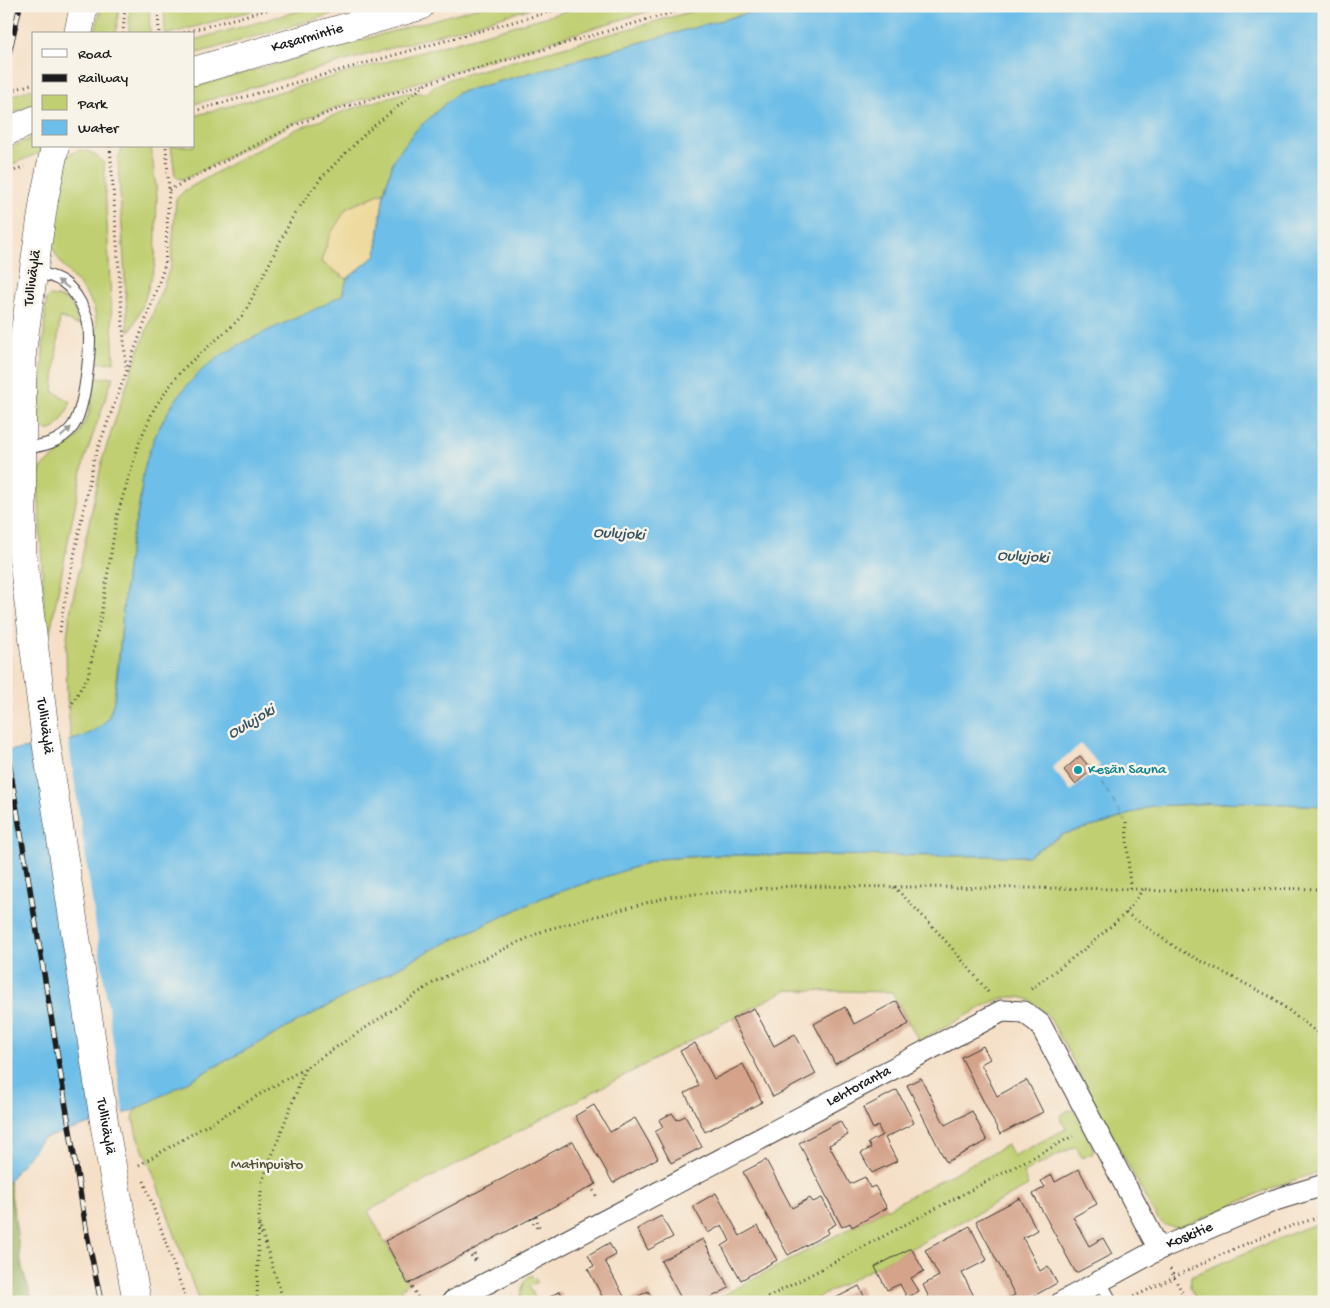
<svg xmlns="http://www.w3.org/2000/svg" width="1330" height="1308" viewBox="0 0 1330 1308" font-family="'Gochi Hand',sans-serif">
	<rect width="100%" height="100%" fill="#f7f3e8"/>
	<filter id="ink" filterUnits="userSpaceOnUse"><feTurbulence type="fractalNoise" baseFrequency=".02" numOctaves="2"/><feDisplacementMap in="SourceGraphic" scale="10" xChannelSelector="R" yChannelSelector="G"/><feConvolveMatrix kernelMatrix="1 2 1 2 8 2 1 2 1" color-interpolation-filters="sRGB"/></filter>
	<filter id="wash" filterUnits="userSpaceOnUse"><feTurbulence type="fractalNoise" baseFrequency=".0096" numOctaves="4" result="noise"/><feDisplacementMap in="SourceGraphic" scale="20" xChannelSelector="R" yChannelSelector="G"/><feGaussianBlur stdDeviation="1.12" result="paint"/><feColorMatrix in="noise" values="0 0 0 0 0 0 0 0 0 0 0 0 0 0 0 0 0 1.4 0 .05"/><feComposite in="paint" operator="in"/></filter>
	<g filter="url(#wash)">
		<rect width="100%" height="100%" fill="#f5dfc6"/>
		<path fill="#bfcf71" stroke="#6e7646" d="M102,6H119L116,34H94Z
			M130,6H149L150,34L129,33Z
			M164,6H269L169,34H165Z
			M317,6H360L194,54V40Z
			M483,6H539L194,104V87Z
			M584,6H665L343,105L294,123L185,179H180L175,176L171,146H194V116Z
			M711,6H773L457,93L394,159L384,192L347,208L321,262L347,279L342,295L167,414L153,444L144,473L138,511L130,545L114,701C112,707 110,714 107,720C100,731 83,738 71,740L67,697L66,645L70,613L103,457L131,372L171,265L176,199L184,191L243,157L297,129L345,111L403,93H427L434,86L452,78Z
			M34,88V104L6,116V98Z
			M34,137V146H58L29,157L6,167V150Z
			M123,146H151L157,196L155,265L143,305L131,330H128L118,159Z
			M80,150C91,151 97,155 104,164L114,362L96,363C96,347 99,320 93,306C84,284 60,270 52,245L59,158Z
			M50,296C71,298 74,305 78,325L60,317L53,391L71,402C66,413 54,443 39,424L46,299Z
			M113,377L84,461L50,632L45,634L38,479L41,468L77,438L89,413L96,378Z
			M1243,802L1324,806V1170L1271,1188L1185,1226C1173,1229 1165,1227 1156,1217L1051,1020C1033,998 1023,992 994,1001L919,1041L892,992L786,990L368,1211L408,1284L401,1289L408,1300H416L418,1302H199L153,1173L137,1136L133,1119L135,1110L429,951L544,897L659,859L718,855L1027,856L1064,834L1106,823L1151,806Z
			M1069,1110L1074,1111L1094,1150L1092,1154L1082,1158L1076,1146L1023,1173L1028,1186L810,1302H710L1007,1145L1013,1156L1066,1129L1060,1116Z
			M1324,1222V1302H1198L1190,1287L1191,1276L1302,1229Z
			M531,1275L538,1282L529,1286L538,1302H521C521,1292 522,1281 531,1275Z"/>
		<path fill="#97b263" stroke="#5a6740" d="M9,1180L22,1267L33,1302H6V1184Z"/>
		<path fill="#eeda9e" stroke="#857b5d" d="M384,192L376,255L347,279L321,262L330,235L347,208Z"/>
		<path fill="#6dbee8" stroke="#446d82" d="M773,6H1324V806L1243,802L1151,806L1106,823L1064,834L1027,856L718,855L659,859L544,897L429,951L135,1110L42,1139L6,1184V751C34,747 86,744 105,722C110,717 112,707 114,700C122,649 122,597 130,546C132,534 136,523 138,512C141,500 141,487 143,475C151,434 175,392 208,365C245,335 300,320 342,295L347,279L376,255L384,192L394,159L415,131L457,93Z"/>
		<path fill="#f5dfc6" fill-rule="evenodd" d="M68,738L124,1116L104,1122L46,742Z
			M1081,744L1100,766L1071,791L1052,768ZM1080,756L1091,770L1075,784L1064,770Z"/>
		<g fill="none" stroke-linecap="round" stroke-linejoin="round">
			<path stroke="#385563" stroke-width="1" stroke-dasharray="6 5" stroke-linecap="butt" d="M1095,772L1126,822"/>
		</g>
		<g id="blocks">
			<path fill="#d4a38a" d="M1080,756L1092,770L1075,784L1064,770Z
				M897,1001L909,1024L835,1064L814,1024L845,1007L854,1024Z
				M754,1008L774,1046L795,1034L816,1074L773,1097L732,1019Z
				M695,1043L714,1079L743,1064L762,1102L705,1132L685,1093L699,1086L680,1051Z
				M983,1046L990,1059L981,1064L997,1096L1027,1080L1043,1112L1000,1134L961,1057Z
				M921,1078L945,1125L972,1111L987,1141L946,1162L907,1085Z
				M897,1090L914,1123L885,1138L897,1161L872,1173L861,1153L871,1148L868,1143L882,1135L878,1126L873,1129L863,1108Z
				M594,1105L610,1132L635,1118L658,1158L613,1183L575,1116Z
				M672,1113L677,1120L685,1116L702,1147L671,1163L655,1132L663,1127L659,1120Z
				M840,1121L848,1135L829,1145L850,1184L865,1177L870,1188L875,1186L887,1208L852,1227L850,1223L842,1227L799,1143Z
				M573,1141L596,1184L408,1284L385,1241Z
				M766,1160L792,1208L810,1198L813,1202L822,1198L836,1224L827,1229L829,1233L788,1255L743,1172Z
				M1079,1169L1097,1204L1073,1217L1089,1246L1103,1238L1112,1254L1076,1273L1033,1194L1045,1187L1041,1181L1052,1175L1055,1182Z
				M716,1193L740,1236L758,1226L777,1260L741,1280L722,1246L730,1241L722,1225L708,1233L693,1206Z
				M1020,1198L1037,1230L1023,1238L1040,1271L1048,1266L1057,1283L1023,1302H1006L1005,1300L1015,1295L976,1221Z
				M661,1216L673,1237L648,1250L637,1229Z
				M970,1226L987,1260L962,1273L977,1302H931L923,1285L939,1276L925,1250Z
				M703,1239L729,1288L702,1302H683L661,1261Z
				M609,1243L616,1255L605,1261L627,1302H605L588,1269L594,1266L588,1255Z
				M911,1248L924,1271L911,1278L919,1291L907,1298L900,1284L887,1290L875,1267Z
				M859,1286L867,1302H828Z
				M560,1291L565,1302H541Z
				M648,1291L654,1302H628Z"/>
		</g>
	</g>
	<g filter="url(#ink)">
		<use href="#blocks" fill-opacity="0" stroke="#3d3936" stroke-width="1"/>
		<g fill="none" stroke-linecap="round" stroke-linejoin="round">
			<defs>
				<path id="lane" d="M22,449C41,446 61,443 73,426C85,408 91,350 89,328C88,313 75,290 63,282C55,276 43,274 34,271
					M1100,1281L1112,1302"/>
				<g id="street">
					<path id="s1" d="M453,1301L1002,1011L1024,1012L1040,1024L1159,1249"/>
					<path id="s2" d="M1062,1302L1159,1249L1275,1200L1324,1185"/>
				</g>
				<g id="secondary">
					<path d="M78,34L84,6"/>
					<path id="s3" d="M194,71L420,6"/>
					<path d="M6,132L34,120"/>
					<path id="s4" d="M44,200L22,351V551L46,741L105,1128L137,1302"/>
				</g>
			</defs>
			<use href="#lane" stroke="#3d3936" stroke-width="13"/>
			<use href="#street" stroke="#3d3936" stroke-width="23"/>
			<use href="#secondary" stroke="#3d3936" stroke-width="29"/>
			<path stroke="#3d3936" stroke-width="3" stroke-dasharray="1 4" stroke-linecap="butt" d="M158,6L159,34
				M123,34L125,6
				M179,34L280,6
				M6,93L34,83
				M194,111L570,6
				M110,146L126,368
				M6,175L24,166
				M169,190L295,125L344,107L424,84
				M60,632L62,615L94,459L149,311L165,265L169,190L166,146
				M70,707L88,676L101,615L117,516L140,440L155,407L175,379L187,365L231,327L244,314L293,216L322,177L370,129L427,83L695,6
				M1126,822L1130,889
				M894,887C928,920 959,955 988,992
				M1126,913L1178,949L1273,998L1324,1038
				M1031,989L1086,948L1126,913L1143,889
				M139,1165L305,1068L436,981L545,930L672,896L793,886L1144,889L1160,891L1234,888L1324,889
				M144,1181L187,1302
				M591,1186L598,1199
				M536,1216L540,1230
				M530,1219L538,1229
				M259,1224L284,1302
				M473,1249L477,1263
				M468,1252L476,1262
				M1170,1269L1187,1302
				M410,1283L419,1300H430
				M1129,1299C1192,1269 1255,1235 1324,1216
				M257,1302L259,1214L262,1182L305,1069
				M759,1302L1073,1136"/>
			<use href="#lane" stroke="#fff" stroke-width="11"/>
			<use href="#street" stroke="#fff" stroke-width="21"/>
			<use href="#secondary" stroke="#fff" stroke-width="28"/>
			<defs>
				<path id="rail" d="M6,66L20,6
					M6,744L87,1234L101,1302"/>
			</defs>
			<use href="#rail" stroke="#1c1c1c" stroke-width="5.5"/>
			<use href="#rail" stroke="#f7f3e8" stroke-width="4" stroke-dasharray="11" stroke-linecap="butt"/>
			<defs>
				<path id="secondary-bridge" d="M44,200L55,146"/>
			</defs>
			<use href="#secondary-bridge" stroke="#3d3936" stroke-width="29" stroke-linecap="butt"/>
			<use href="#secondary-bridge" stroke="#fff" stroke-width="28"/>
		</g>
		<defs><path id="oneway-solid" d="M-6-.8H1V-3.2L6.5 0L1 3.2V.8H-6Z" transform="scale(1.25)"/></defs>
		<g fill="#999">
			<use href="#oneway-solid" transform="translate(63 284) rotate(-144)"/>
			<use href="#oneway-solid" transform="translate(66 432) rotate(-43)"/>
		</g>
	</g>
	<circle fill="#0f9aa8" stroke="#f7f3e8" stroke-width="2" cx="1078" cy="770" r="5"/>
	<g text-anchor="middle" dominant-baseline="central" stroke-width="5" stroke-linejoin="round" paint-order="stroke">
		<g font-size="15" fill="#1c1c1c" stroke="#f7f3e8">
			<text stroke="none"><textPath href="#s3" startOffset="118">Kasarmintie</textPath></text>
			<text transform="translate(33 278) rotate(-82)">Tulliväylä</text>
			<text stroke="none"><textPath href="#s4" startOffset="529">Tulliväylä</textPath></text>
			<text stroke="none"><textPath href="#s1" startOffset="459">Lehtoranta</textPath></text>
			<text stroke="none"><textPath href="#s4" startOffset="934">Tulliväylä</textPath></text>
			<text stroke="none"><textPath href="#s2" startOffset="144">Koskitie</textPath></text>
		</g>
		<g font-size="15" fill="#0d838f" stroke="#f7f3e8" text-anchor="start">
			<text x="1088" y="770">Kesän Sauna</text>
		</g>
		<g font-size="15" fill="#4d5236" stroke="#f7f3e8">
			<text x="267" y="1165">Matinpuisto</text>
		</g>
		<g font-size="16" font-style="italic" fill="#385563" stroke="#f7f3e8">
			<text transform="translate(619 535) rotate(3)">Oulujoki</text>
			<text transform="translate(1023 558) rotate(3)">Oulujoki</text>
			<text transform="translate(252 723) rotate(-31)">Oulujoki</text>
		</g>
	</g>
	<rect width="1330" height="1308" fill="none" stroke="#f7f3e8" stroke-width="25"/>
	<rect x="32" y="32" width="162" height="115" fill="#f7f3e8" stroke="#9f9d96"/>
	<rect x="42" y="49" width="25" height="8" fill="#ffffff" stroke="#9f9d96"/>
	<text x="78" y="58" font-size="15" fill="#1c1c1c">Road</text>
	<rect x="42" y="74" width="25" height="8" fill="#1c1c1c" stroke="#9f9d96"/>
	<text x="78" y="82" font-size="15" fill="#1c1c1c">Railway</text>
	<rect x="42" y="95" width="25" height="15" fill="#bfcf71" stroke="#9f9d96"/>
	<text x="78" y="108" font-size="15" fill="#1c1c1c">Park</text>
	<rect x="42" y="120" width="25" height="15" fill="#6dbee8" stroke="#9f9d96"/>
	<text x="78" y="132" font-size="15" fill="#1c1c1c">Water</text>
</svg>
